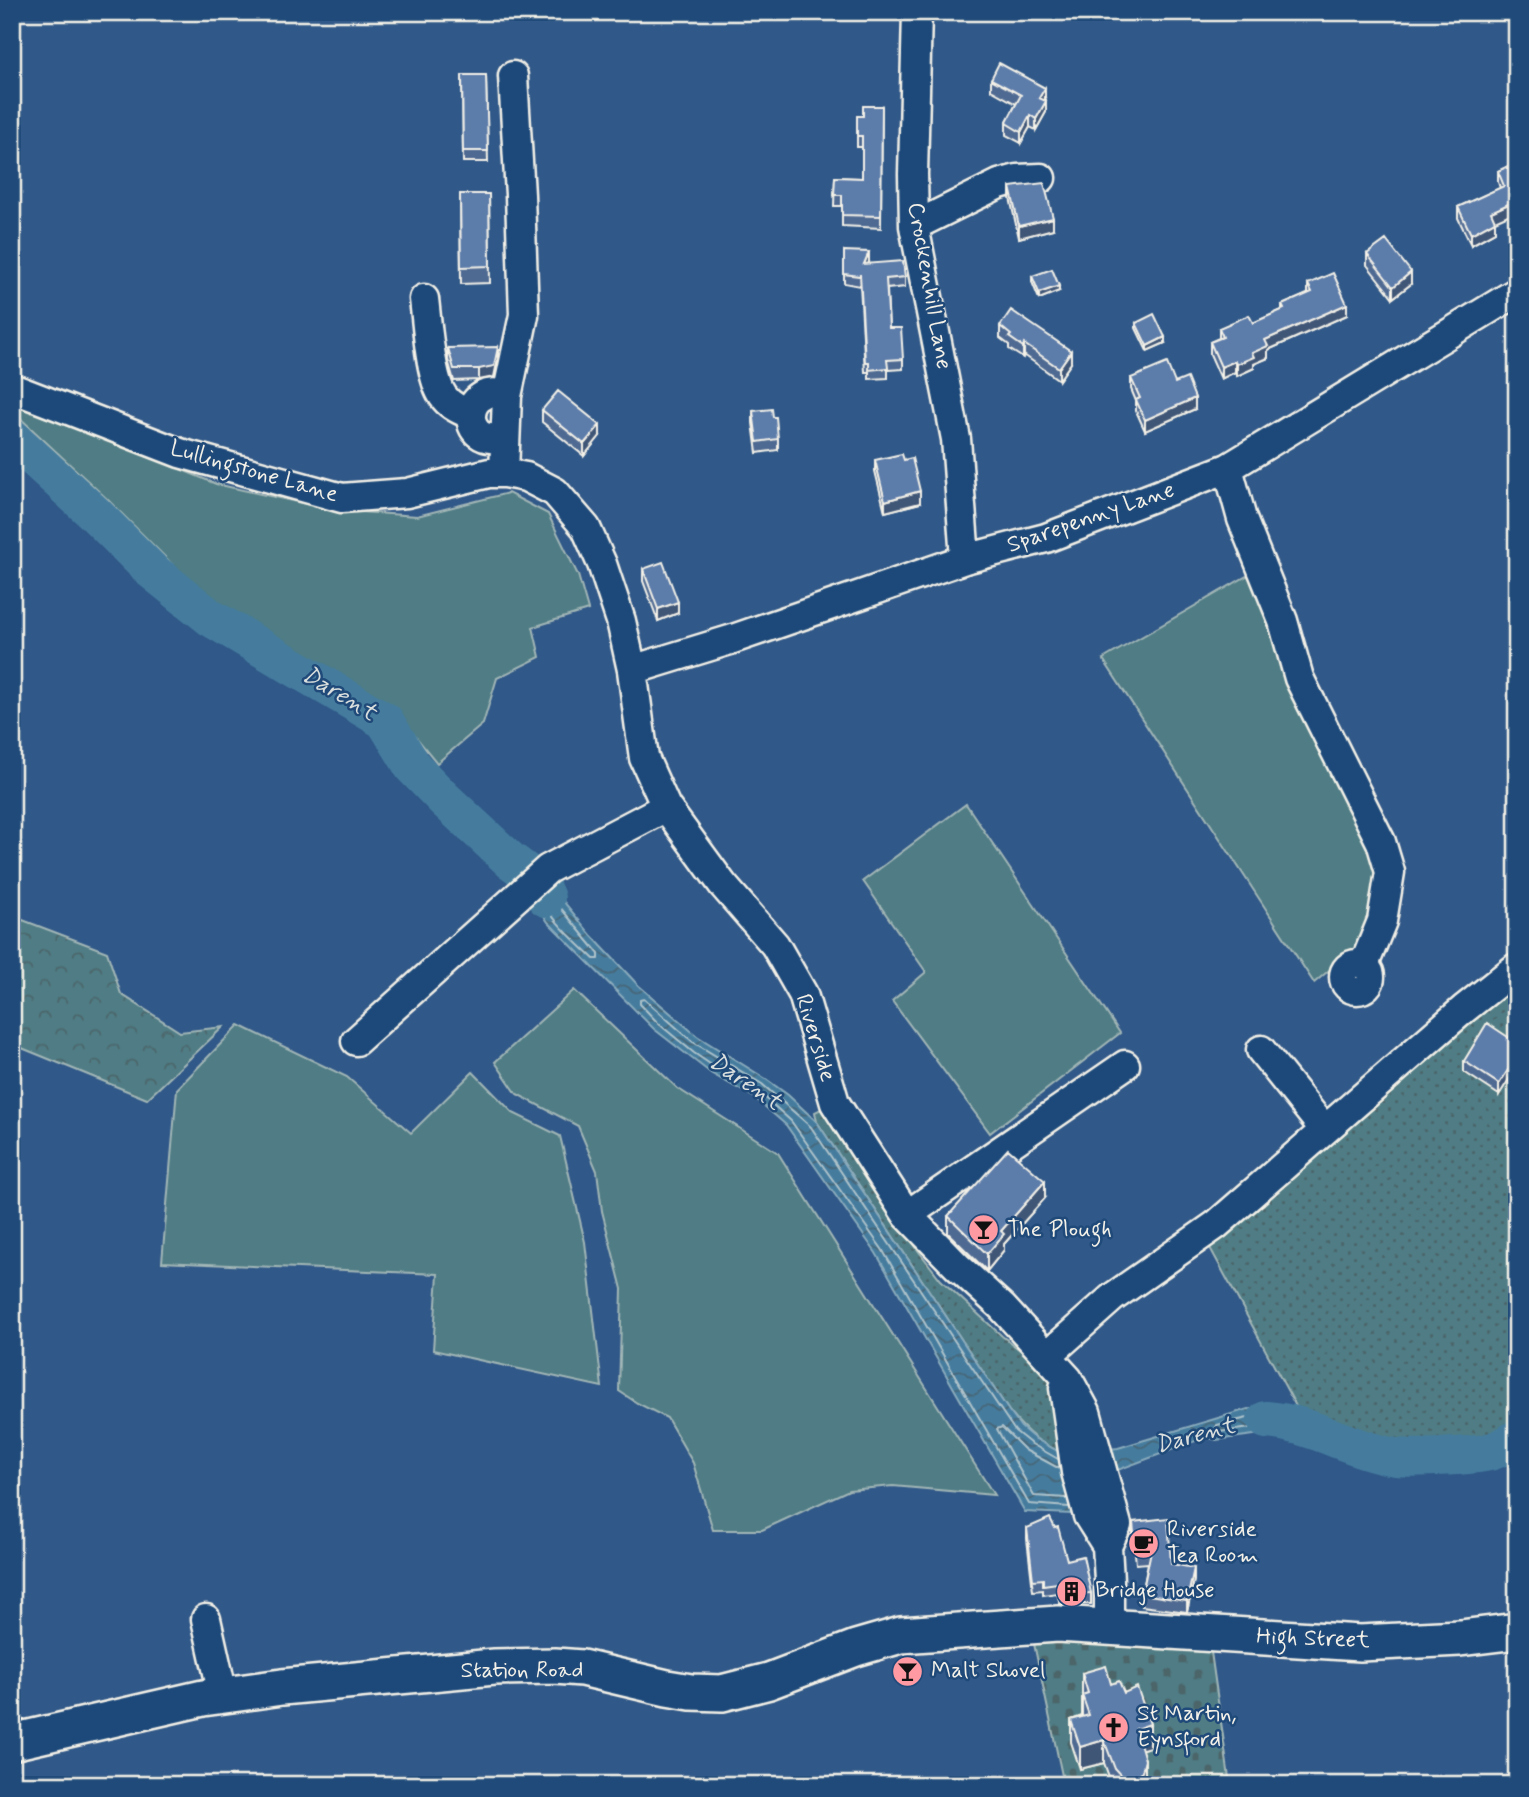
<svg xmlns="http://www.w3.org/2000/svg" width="1529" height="1797" viewBox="0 0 1529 1797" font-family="Mynerve,sans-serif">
	<defs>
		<pattern id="forest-crowns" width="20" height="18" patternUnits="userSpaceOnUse" patternTransform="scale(1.75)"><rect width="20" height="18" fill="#4f7c85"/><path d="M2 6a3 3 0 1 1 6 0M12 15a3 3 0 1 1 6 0" fill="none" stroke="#4c6569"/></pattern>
		<pattern id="cemetery-stones" width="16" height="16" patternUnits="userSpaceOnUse" patternTransform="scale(1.75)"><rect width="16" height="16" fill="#4f7c85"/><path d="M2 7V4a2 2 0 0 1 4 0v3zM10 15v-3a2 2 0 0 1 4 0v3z" fill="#4c6569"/></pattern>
		<pattern id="park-dots" width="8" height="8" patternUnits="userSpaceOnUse" patternTransform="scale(1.75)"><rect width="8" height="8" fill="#4f7c85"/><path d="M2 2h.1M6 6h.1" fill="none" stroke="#4c6569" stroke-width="1.8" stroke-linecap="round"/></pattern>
		<pattern id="water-waves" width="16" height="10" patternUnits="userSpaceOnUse" patternTransform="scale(1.75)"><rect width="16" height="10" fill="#447c9e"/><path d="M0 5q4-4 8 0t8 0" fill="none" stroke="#466576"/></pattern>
	</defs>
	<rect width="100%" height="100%" fill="#305888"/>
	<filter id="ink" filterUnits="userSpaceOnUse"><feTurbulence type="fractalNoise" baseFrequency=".0143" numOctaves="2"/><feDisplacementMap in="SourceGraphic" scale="14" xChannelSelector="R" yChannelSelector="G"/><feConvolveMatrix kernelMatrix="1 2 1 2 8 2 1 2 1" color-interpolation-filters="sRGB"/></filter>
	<g filter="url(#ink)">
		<path fill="#4f7c85" stroke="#a2b6b6" stroke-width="2" d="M12,399L216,484L333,510L417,516L508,493L548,514L578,575L588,610L533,627L540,657L497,678L483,724L437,763L389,704L218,610L107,499L21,419L12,416Z
			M1252,573L1378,850L1371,935L1314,983L1103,659Z
			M966,804L1120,1033L990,1133L892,1001L926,972L863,881Z
			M574,990L677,1088L778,1153L994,1495L893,1486L849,1490L762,1530H713L693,1463L667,1418L637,1403L619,1391L622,1289L602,1211L597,1171L578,1126L517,1094L495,1062Z
			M239,1025L347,1077L411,1133L473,1072L513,1113L560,1136L585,1242L602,1387L433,1350L438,1274L162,1262L177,1089Z"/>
		<path fill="url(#forest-crowns)" stroke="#a2b6b6" stroke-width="2" d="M12,916L107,952L121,994L180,1032L223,1027L147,1099L12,1044Z"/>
		<path fill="url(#cemetery-stones)" stroke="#a2b6b6" stroke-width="2" d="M1033,1639L1210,1645L1230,1785H1064Z"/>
		<path fill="url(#park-dots)" stroke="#a2b6b6" stroke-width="2" d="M1509,988L1517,1001V1423L1497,1441L1438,1447L1394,1445L1348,1438L1298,1410L1208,1244Z
			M827,1106L917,1249L941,1280L1002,1336L1048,1372L1069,1453C1048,1455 1021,1426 1009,1411L817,1122L815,1112Z"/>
		<path fill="url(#water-waves)" stroke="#8aabbc" stroke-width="2" d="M518,854L548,877L554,890L591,935L638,985L697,1036L766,1079L788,1095L817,1122L1009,1411L1021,1427L1034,1438L1063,1454L1118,1448L1248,1409L1283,1410L1323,1418L1313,1444L1277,1432L1216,1440L1206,1437L1104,1475L1073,1514L1025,1512L876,1253L786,1125L755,1098L712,1074L654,1029L548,922L537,905L534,892L523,881L503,866Z"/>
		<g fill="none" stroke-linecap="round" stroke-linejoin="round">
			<path stroke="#aec2ca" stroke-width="2" d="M544,894H549L599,954V959H594C581,946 540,912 544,894Z
				M1261,1415L1309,1422L1312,1427L1307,1434L1277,1425L1218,1432L1215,1430L1217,1425Z
				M1058,1459L1030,1443L1015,1431L811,1127L762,1084L693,1042L644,999L640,1000V1004L659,1024L694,1053L716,1068L759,1092L791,1121L882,1249L1029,1504L1069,1507
				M1060,1469L1025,1450L1002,1427L997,1429L1034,1496L1067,1498"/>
			<path stroke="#447c9e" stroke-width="38" d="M12,438L94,513L151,570L211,618L385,721L413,767L444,799L510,860L526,872L542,889L546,898
				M1266,1420C1312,1423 1351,1450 1396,1457C1416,1459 1437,1457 1456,1456C1484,1454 1494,1454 1517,1438"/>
			<defs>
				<path id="minor" d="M917,12L913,174L914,226L956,439L965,559
					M914,226L999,184L1017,179L1041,178
					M424,299C427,322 430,378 443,396C449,405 459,410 470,414
					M12,388L180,453L342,498L407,493L489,473H504L526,477L555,492L586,528L602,564L621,621L632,670L644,758L666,807L723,885L775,945L803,994L835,1103L907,1215L957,1266L1002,1307L1068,1379L1086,1412L1117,1525L1107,1546
					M504,436C458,451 461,379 507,396
					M1228,468L1242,519L1283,621L1299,678L1381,842L1390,872L1382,921L1364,965
					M504,473L507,396L524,315L520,195L513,76
					M632,670L730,640L965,559L1046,538L1228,468L1517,292
					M1344 977a13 13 0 1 1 26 0a13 13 0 1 1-26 0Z
					M356,1041L548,869L666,807
					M1261,1050L1325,1130
					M907,1215L1125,1065
					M1048,1355L1113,1297L1216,1225L1464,1009L1517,967
					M1064,1388L1076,1472L1088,1516L1107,1546L1109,1580V1626
					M206,1619L223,1695"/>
				<path id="major" d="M12,1742L203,1698L282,1687L494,1667L555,1666L582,1668L667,1688L691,1692L722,1693L769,1681L856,1648L901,1635L1058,1624L1360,1643L1460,1638L1517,1631"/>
			</defs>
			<use href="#minor" stroke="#f4f1e8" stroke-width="33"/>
			<use href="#major" stroke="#f4f1e8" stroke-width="40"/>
			<use href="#minor" stroke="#1f4a7a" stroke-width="28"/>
			<use href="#major" stroke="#1f4a7a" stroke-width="35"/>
		</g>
		<path fill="#4f6b92" stroke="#f4f1e8" stroke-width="2" d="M462,75H486L488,162H463Z
			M991,79L1045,99L1046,112L1036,130L1030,127L1021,143L1006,135V123L1016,104L991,90Z
			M882,106L881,228L842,226V206H834L835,177L862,178V147H857V116H863Z
			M1517,162L1495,221V232L1471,245L1458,218V207L1500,188L1498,182V171Z
			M1010,187L1053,229L1019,238L1010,198Z
			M460,194H489L490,283L461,284Z
			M844,251L869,262L868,264L905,277V287L887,289L889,328L903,359V369L888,370V378L869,379V372H865L860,284V286L844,283Z
			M1367,254L1411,284L1393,298L1367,265Z
			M1032,276L1059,291L1039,299L1032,282Z
			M1308,284L1347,315L1268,350V358L1254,364V368L1237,376L1235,372L1221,379L1210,354V342L1219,338V328L1253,323L1282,310V305L1308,294Z
			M1136,323L1165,343L1147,351L1136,328Z
			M1000,326L1071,363L1059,380L1024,355L1023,358L1009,349V345L1000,338Z
			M448,348L498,358L494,377L479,380L454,381L448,360Z
			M1131,378L1175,383L1195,409L1145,431L1136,411V401L1131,389Z
			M542,410L600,436L584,456L542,422Z
			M753,411L773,417L778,439V450L757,453L753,423Z
			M875,460H904L920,503L885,512L875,471Z
			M643,569L678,613L658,621L643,581Z
			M1517,1043L1499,1095L1464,1072V1061Z
			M1045,1198L1004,1244V1250L987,1271L948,1233V1216Z
			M1133,1522L1171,1564L1194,1580L1187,1612L1142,1606V1594L1148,1563L1136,1564L1133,1533Z
			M1027,1528L1067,1560L1091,1593V1604H1060L1057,1593L1043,1595V1590L1033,1591L1027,1539Z
			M1082,1673L1111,1684L1124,1693L1150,1747L1142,1749L1145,1785H1112L1104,1763L1080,1769L1071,1742V1720L1082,1716Z"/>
		<path fill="#405777" stroke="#f4f1e8" stroke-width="2" d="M1045,88V99L1039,109V98Z
			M1046,101V112L1036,130V119Z
			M1030,115V127L1021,143V132Z
			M1517,200V211L1495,221V232L1471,245V234L1491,212Z
			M1053,218V229L1019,238V226Z
			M869,252V262L864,274V264Z
			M1411,272V284L1393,298V287Z
			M1059,286V291L1039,299V293Z
			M1347,304V315L1268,350V358L1254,364V368L1237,376V364L1252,353L1265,340Z
			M1165,337V343L1147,351V346Z
			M1024,344V355L1023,358V347Z
			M498,347V358L494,377L479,380V369Z
			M1071,351V363L1059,380V368Z
			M1235,361V372L1221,379V367Z
			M1195,398V409L1145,431V420Z
			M600,425V436L584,456V444Z
			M920,491V503L885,512V501Z
			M678,602V613L658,621V609Z
			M1517,1056V1067L1499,1095V1084Z
			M1045,1181V1198L1004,1244V1250L987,1271V1254L1001,1231Z
			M1194,1568V1580L1187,1612V1601Z
			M1150,1724V1747L1136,1751V1729Z
			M1104,1740V1763L1080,1769V1747Z
			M1145,1760V1785H1133V1778Z"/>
		<path fill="#5c7caa" stroke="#f4f1e8" stroke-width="2" d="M999,63L1045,88L1039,98L1046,101L1036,119L1030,115L1021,132L1006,123L1021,95L991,79Z
			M462,75H486L488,151H463Z
			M863,106H882L881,216L842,215V195H834L835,177L862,178V136H857V116H863Z
			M1517,162V200L1491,212L1495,221L1471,234L1458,207L1504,186L1498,171Z
			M1044,183L1053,218L1019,226L1010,187Z
			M460,194H489L490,266L461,267Z
			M1386,240L1411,272L1393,287L1367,254Z
			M844,251L869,252L864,264L903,261L905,277L886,279L889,328H901L903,359L887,360L888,368L869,370V362H865L860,274V276L844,274Z
			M1052,269L1059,286L1039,293L1032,276Z
			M1333,273L1347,304L1265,340L1268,346L1252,353L1254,357L1237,364L1235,361L1221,367L1210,342L1223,337L1219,328L1249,315L1253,323L1284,309L1282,305L1312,292L1308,284Z
			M1011,310L1071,351L1059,368L1024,344L1023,347L1009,337L1011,335L1000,326Z
			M1154,314L1165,337L1147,346L1136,323Z
			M498,347L494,366L479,369H454L448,348Z
			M1167,363L1175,383L1187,378L1195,398L1145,420L1136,400L1140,398L1131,378Z
			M558,391L600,425L584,444L542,410Z
			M772,409L773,417H776L778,439L757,442L753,411Z
			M902,454L904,460L912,458L920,491L885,501L875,460Z
			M663,562L678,602L658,609L643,569Z
			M1487,1023L1517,1043V1056L1499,1084L1464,1061Z
			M1008,1149L1045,1181L1001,1231L1004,1234L987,1254L948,1216Z
			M1050,1518L1055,1528L1058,1527L1067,1560L1083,1556L1091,1593L1060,1594L1057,1583L1043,1585V1579L1033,1580L1027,1528Z
			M1168,1518L1171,1564L1194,1568L1187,1601L1142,1594L1151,1551L1136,1553L1133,1522Z
			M1106,1666L1111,1684L1119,1681L1124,1693L1137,1687L1150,1724L1136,1729L1145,1760L1142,1772L1133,1778L1122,1777L1115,1769L1104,1740L1080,1747L1071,1720L1089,1715L1082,1695L1088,1693L1082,1673Z"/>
	</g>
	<defs>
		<symbol id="bar-disc" viewBox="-11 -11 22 22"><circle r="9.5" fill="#ff9aa2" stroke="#1f4a7a"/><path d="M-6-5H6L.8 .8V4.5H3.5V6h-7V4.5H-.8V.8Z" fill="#111"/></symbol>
		<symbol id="cafe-disc" viewBox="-11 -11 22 22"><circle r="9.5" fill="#ff9aa2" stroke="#1f4a7a"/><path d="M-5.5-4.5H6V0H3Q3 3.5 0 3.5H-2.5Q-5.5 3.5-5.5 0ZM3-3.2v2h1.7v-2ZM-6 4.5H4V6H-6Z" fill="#111"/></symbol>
		<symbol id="building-disc" viewBox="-11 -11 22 22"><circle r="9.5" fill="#ff9aa2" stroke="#1f4a7a"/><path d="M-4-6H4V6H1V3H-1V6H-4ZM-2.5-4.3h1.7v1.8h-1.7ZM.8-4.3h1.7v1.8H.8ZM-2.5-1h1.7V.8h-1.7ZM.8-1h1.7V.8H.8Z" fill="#111"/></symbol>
		<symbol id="church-disc" viewBox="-11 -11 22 22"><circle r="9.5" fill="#ff9aa2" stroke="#1f4a7a"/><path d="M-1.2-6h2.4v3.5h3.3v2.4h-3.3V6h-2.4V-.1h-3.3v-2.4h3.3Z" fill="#111"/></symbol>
	</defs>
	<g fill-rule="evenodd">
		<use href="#bar-disc" x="966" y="1212" width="35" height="35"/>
		<use href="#cafe-disc" x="1126" y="1526" width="35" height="35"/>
		<use href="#building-disc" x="1054" y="1574" width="35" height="35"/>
		<use href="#bar-disc" x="890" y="1654" width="35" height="35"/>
		<use href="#church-disc" x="1096" y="1710" width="35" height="35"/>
	</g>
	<g text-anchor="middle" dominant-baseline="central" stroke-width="5" stroke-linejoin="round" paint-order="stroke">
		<g font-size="23" fill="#f4f1e8" stroke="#1f4a7a">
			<text transform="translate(929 286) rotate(80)">Crockenhill Lane</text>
			<text transform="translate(254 472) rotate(16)">Lullingstone Lane</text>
			<text transform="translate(1091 518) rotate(-19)">Sparepenny Lane</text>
			<text transform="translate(815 1038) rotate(73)">Riverside</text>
			<text transform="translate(1313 1639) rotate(2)">High Street</text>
			<text x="522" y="1671">Station Road</text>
		</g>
		<g font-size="23" fill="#f4f1e8" stroke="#1f4a7a" text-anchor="start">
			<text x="1007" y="1230">The Plough</text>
			<text x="1167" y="1530">Riverside<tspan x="1167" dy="26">Tea Room</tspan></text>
			<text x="1095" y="1591">Bridge House</text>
			<text x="931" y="1671">Malt Shovel</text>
			<text x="1137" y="1714">St Martin,<tspan x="1137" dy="26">Eynsford</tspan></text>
		</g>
		<g font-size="24" font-style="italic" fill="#dadfdd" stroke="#1f4a7a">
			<text transform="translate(339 694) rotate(31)">Darent</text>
			<text transform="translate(745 1082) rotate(34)">Darent</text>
			<text transform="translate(1195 1436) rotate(-15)">Darent</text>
		</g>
	</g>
	<rect width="1529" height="1797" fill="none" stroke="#1f4a7a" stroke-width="42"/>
	<rect x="21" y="21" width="1487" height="1755" fill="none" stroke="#f4f1e8" stroke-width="2.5" filter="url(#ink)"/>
</svg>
